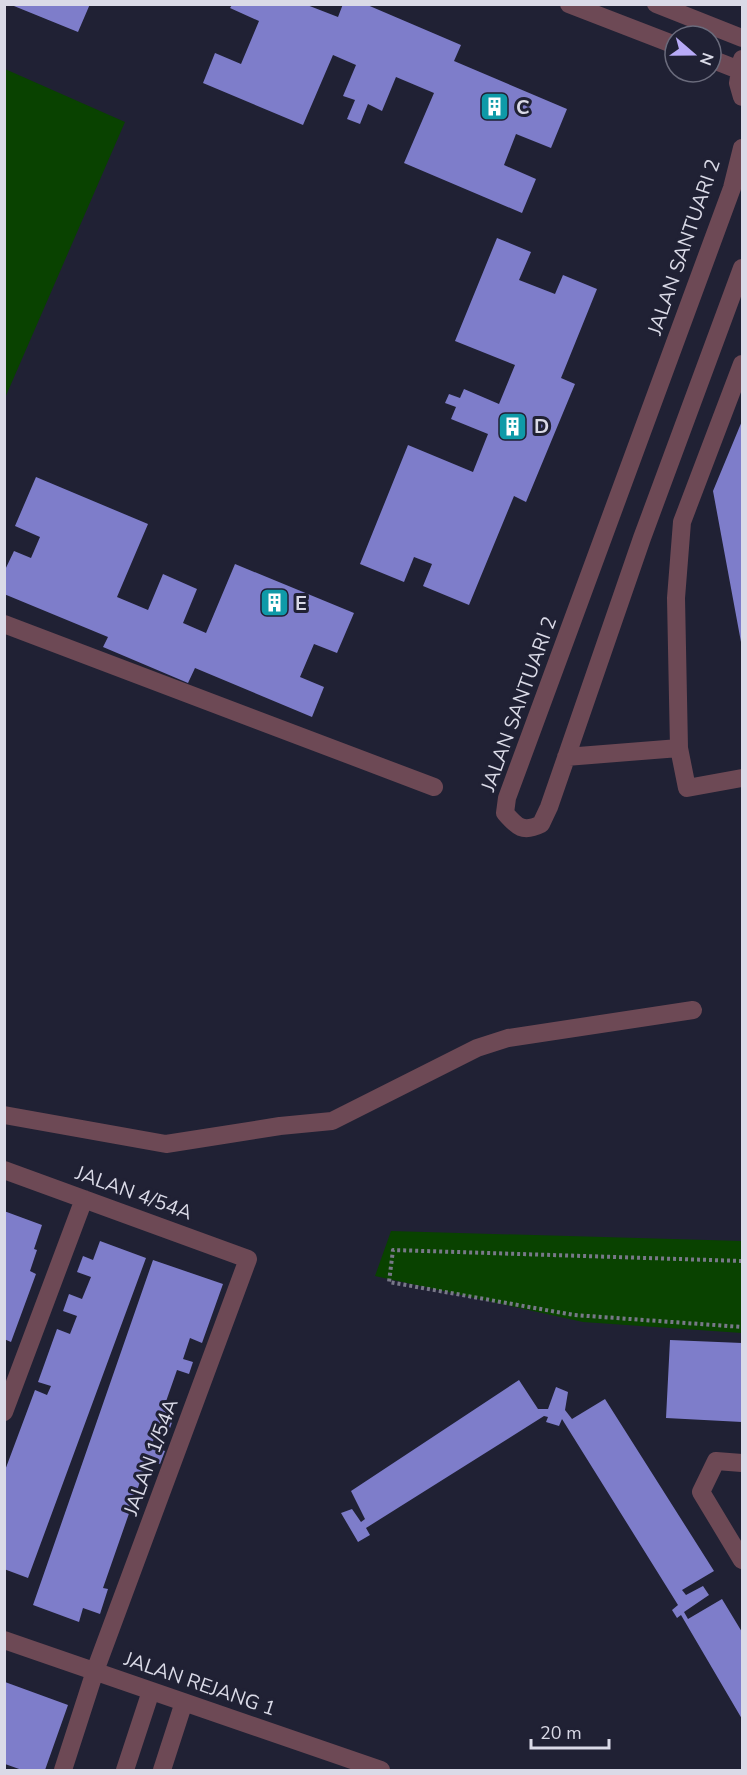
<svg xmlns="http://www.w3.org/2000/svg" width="747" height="1775" viewBox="0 0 747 1775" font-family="'Nunito Sans',sans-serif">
	<rect width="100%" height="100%" fill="#202134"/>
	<path fill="#094200" d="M5,69L125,122L5,398L4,69Z
		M391,1231L742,1241V1333L583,1322L375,1276Z"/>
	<path fill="#7e7dca" d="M9,4H90L78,32Z
		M343,4H365L461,45L454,61L567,109L551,148L516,134L504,165L536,179L522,213L404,163L434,93L396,77L382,111L368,104L360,124L347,119L355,100L343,96L356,65L333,55L303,125L203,83L215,53L241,64L259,21L230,8L232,5H307L338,17Z
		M497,238L531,252L519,280L555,294L563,275L597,289L561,378L575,384L526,502L514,496L469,605L423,586L432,564L414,557L404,582L360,564L408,445L473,472L488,434L451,419L456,407L445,403L449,394L460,398L464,389L499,404L515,365L455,341Z
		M742,421V642H741L713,491Z
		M36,477L148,524L117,597L148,610L163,574L197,589L183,623L206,633L235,564L354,613L337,653L314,644L300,677L324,687L312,717L195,668L188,683L103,647L108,637L4,594V572L14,551L31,558L40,537L15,526Z
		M4,1211L42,1225L34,1249L37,1250L30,1271L36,1274L11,1342L4,1339Z
		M100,1241L146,1258L28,1578L4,1569V1473L35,1390L47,1395L51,1386L38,1382L57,1329L70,1334L77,1316L63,1311L69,1294L82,1299L91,1277L77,1272L83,1256L93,1260Z
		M153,1260L223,1284L202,1343L190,1338L183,1359L193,1362L189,1374L177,1370L163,1410L175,1414L169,1431L158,1427L151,1447L165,1451L160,1464L148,1459L103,1588L108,1589L100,1614L83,1608L79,1622L33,1605Z
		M670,1340L742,1343V1422L666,1418Z
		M519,1380L538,1409H548L556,1387L568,1392L565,1410L572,1419L605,1399L714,1571L682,1590L686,1595L703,1586L709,1595L684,1612L688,1619L722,1599L742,1632V1719L681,1615L677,1618L672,1610L678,1605L562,1419L559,1426L546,1422L548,1417L544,1416L366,1528L370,1535L358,1542L341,1513L352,1509L361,1522L365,1519L351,1491Z
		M5,1682L68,1705L45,1770H22L5,1764Z"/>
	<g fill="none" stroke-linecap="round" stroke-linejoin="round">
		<path stroke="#787888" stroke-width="4" stroke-dasharray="3 3" stroke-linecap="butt" d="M742,1261L393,1250L389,1282L574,1315L742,1327"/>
		<path stroke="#6d4955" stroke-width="18" d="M569,4L675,45
			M656,4L742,38
			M711,59L739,70
			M742,59L738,83L742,97
			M742,148L732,188L507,798L505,813C517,827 523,833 541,824L549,807L642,538L742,268
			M742,364L682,522L676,598L679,748L687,788L742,778
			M4,624L434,787
			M566,757L679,748
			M4,1115L166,1144L280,1126L332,1121L477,1048L508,1038L693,1010
			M4,1170L248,1259L95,1671L63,1770
			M4,1412L84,1199
			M742,1463L716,1461L701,1492L742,1560
			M4,1640L381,1770
			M125,1770L151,1691
			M162,1770L184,1702"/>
	</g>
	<defs>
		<symbol id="building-square" viewBox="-11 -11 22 22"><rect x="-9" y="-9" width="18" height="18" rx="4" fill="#0f9aa8" stroke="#202134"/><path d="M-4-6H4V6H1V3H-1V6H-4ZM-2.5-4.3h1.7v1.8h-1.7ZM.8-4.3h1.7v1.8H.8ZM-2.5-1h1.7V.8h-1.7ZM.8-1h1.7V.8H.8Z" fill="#fff"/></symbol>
	</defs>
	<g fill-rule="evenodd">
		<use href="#building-square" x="478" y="90" width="33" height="33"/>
		<use href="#building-square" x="496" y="410" width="33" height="33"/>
		<use href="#building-square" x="258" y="586" width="33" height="33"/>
	</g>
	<g text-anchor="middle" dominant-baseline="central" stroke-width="6" stroke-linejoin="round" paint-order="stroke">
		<g font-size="20" font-weight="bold" fill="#dadae7" stroke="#202134" text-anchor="start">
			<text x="516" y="107">C</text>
			<text x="534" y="426">D</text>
			<text x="295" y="603">E</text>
		</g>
		<g font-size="20" fill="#dadae7" stroke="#202134">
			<text transform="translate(684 247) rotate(-71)">JALAN SANTUARI 2</text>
			<text transform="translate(519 704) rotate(-70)">JALAN SANTUARI 2</text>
			<text transform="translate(134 1193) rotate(20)">JALAN 4/54A</text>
			<text transform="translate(151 1457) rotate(-70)">JALAN 1/54A</text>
			<text transform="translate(200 1684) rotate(19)">JALAN REJANG 1</text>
		</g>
	</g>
	<rect width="747" height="1775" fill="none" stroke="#dadae7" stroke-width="12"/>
	<g transform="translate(693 54) rotate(110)"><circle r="28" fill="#202134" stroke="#6a6b7c" stroke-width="1.5"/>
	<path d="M0-4.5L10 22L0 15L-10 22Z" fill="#b8abf7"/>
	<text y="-9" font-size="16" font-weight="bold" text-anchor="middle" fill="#dadae7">N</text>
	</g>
	<path d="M531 1739v9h78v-9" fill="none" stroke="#dadae7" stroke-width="3"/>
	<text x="540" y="1739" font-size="18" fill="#dadae7" stroke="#202134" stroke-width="4.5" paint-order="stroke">20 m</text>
</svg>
